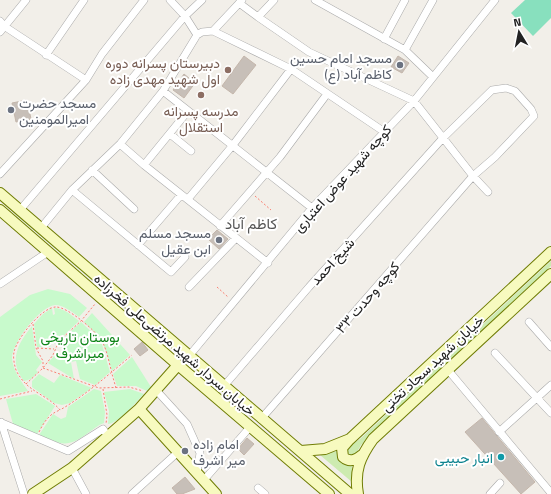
<svg xmlns="http://www.w3.org/2000/svg" width="551" height="494" viewBox="0 0 551 494" font-family="'Titillium Web',Vazirmatn,sans-serif">
	<rect width="100%" height="100%" fill="#f2efe9"/>
	<path fill="#cdebb0" d="M0,199L33,225L175,347L182,355L181,356L165,340L160,339L16,215Z
		M551,261V266L361,445L357,452L353,456L347,455L346,448L360,439Z
		M337,451L339,457L352,465V482L320,455Z"/>
	<path fill="#c8facc" d="M48,289L70,294L87,308L79,317C72,312 64,305 55,305C39,307 12,343 12,358C13,371 21,381 28,391L0,396V317L30,295Z
		M52,308L53,315L55,314L54,308C64,308 71,315 79,321L55,344L52,342L50,347H37L34,324L43,314Z
		M92,313L130,355L112,371C105,346 104,340 84,322Z
		M81,322L101,341L110,372L95,385L80,379L76,361L71,362L74,379L48,363L54,356L59,357L63,347L57,344Z
		M32,326L36,355L42,362L36,370L38,372L31,379L24,381C8,361 18,343 32,326Z
		M132,357L151,387L147,391L136,386H117L113,374Z
		M39,374L54,383L60,375L92,388L70,403L62,405L54,403L32,387V381Z
		M94,389L101,391L105,412L104,423C98,425 94,429 88,433C68,448 61,445 39,435L53,414L61,419L66,417L68,407Z
		M130,389L144,394C137,401 118,424 108,424L109,411L104,392Z
		M36,394L55,406L37,434L13,424L6,399Z"/>
	<path fill="#88e0be" d="M525,0H551V18L533,36L511,13Z"/>
	<path fill="#c7bfb8" stroke="#c4b6ab" d="M244,56L256,65L233,94L222,86Z
		M398,56L409,63L402,73L391,67Z
		M184,74L195,83L184,98L173,90Z
		M27,100L31,119L16,122L12,103Z
		M217,230L228,239L219,249L208,239Z
		M142,342L148,350L140,356L134,349Z
		M482,418L535,482L521,494L465,432Z
		M247,438L254,444L244,455L238,449Z
		M185,477L195,489L182,494H177L172,488Z"/>
	<g fill="none" stroke-linecap="round" stroke-linejoin="round">
		<defs>
			<path id="street" d="M170,0L185,16L197,35L202,32L213,31L291,69L383,131
				M274,0L258,17L309,52L414,101L473,176L488,192
				M315,0L405,50L433,77
				M239,3L258,17
				M0,21L4,26L86,80
				M213,31L242,0
				M0,32L26,0
				M384,39L405,0
				M405,50L433,0
				M46,55L84,0
				M163,91L312,208
				M170,134L191,151
				M120,144L144,165L268,263
				M144,165L188,111
				M92,170L134,209
				M0,174L86,80L102,54L144,0
				M72,190L171,272L185,257
				M188,199L233,145L291,69
				M20,210L185,16L202,0
				M220,226L280,157L327,94
				M41,228L72,190L120,144L163,91L197,35
				M138,245L181,195
				M0,284L48,252
				M189,287L236,238
				M529,322L551,347
				M495,353L551,413
				M189,356L312,208L414,101L495,0
				M448,370L551,493
				M224,386L309,287L443,138L492,90L506,88L515,91L531,109L534,116L495,157L473,176L261,419
				M156,390L187,424L200,453L197,473
				M1,422L24,494
				M2,423L68,451L103,429L108,436
				M499,432L551,385
				M72,468L86,494
				M204,480L250,427
				M258,488L265,494
				M132,494L178,452
				M490,494L500,483"/>
			<path id="secondary" d="M0,193L350,494
				M0,210L178,365L329,494
				M139,409L216,494
				M349,440L342,448L343,457C350,463 356,460 362,455
				M301,451L325,449L350,439L551,252
				M33,494L72,468L139,409L178,365
				M358,494C354,471 360,457 373,439L551,274"/>
		</defs>
		<use href="#street" stroke="#a9a9a9" stroke-width="8"/>
		<use href="#secondary" stroke="#707d05" stroke-width="12"/>
		<path stroke="#fa8072" stroke-width="1" stroke-dasharray="2 2" stroke-linecap="butt" d="M255,196L271,210
			M217,287L228,297
			M33,324L36,348L43,361V367
			M37,348L54,349
			M43,368L99,388L129,387L143,391
			M26,384L43,368L53,355L59,341L81,321L95,304
			M116,388L112,374V373C109,363 107,350 102,341C96,331 68,307 56,307C42,307 17,338 14,352C13,357 14,364 16,370C27,393 46,393 60,410C86,395 108,375 132,355
			M103,389L107,415L106,424
			M0,399L32,391
			M39,432C44,422 49,414 60,410"/>
		<use href="#street" stroke="#fff" stroke-width="7"/>
		<use href="#secondary" stroke="#f7fabf" stroke-width="10"/>
	</g>
	<g fill="#6b7280" stroke="#fff" stroke-width="1.5">
		<circle cx="400" cy="65" r="4"/>
		<circle cx="11" cy="110" r="4"/>
		<circle cx="219" cy="240" r="4"/>
		<circle cx="185" cy="451" r="4"/>
	</g>
	<g fill="#8d6e63" stroke="#fff" stroke-width="1.5">
		<circle cx="228" cy="70" r="4"/>
		<circle cx="201" cy="95" r="4"/>
	</g>
	<circle fill="#0f9aa8" stroke="#fff" stroke-width="1.5" cx="501" cy="457" r="4"/>
	<g text-anchor="middle" dominant-baseline="central" stroke-width="4" stroke-linejoin="round" paint-order="stroke">
		<g font-size="14" fill="#5b616d" stroke="#fff" text-anchor="end">
			<text x="392" y="57">مسجد امام حسین<tspan x="392" dy="16">(ع) کاظم آباد</tspan></text>
			<text x="19" y="102" text-anchor="start">مسجد حضرت<tspan x="19" dy="16">امیرالمومنین</tspan></text>
			<text x="211" y="232">مسجد مسلم<tspan x="211" dy="16">ابن عقیل</tspan></text>
			<text x="193" y="443" text-anchor="start">امام زاده<tspan x="193" dy="16">میر اشرف</tspan></text>
		</g>
		<g font-size="14" fill="#785e54" stroke="#fff" text-anchor="end">
			<text x="220" y="62">دبیرستان پسرانه دوره<tspan x="220" dy="16">اول شهید مهدی زاده</tspan></text>
			<text x="201" y="110" text-anchor="middle">مدرسه پسرانه<tspan x="201" dy="16">استقلال</tspan></text>
		</g>
		<g font-size="14" fill="#222" stroke="#fff">
			<text transform="translate(342 178) rotate(-48)">کوچه شهید عوض اعتباری</text>
			<text transform="translate(332 261) rotate(-48)">شیخ احمد</text>
			<text transform="translate(367 297) rotate(-49)">کوچه وحدت ۳۳</text>
			<text transform="translate(175 344) rotate(41)">خیابان سردار شهید مرتضی‌علی فخرزاده</text>
			<text transform="translate(432 363) rotate(-43)">خیابان شهید سجاد تختی</text>
		</g>
		<g font-size="14" fill="#0c8416" stroke="#fff">
			<text x="80" y="336">بوستان تاریخی<tspan x="80" dy="16">میراشرف</tspan></text>
		</g>
		<g font-size="14" fill="#0d838f" stroke="#fff" text-anchor="end">
			<text x="493" y="457">انبار حبیبی</text>
		</g>
		<g font-size="15" fill="#555" stroke="#fff">
			<text x="251" y="223">کاظم آباد</text>
		</g>
	</g>
	<g transform="translate(519 32) rotate(350)" stroke="#ffffff" stroke-width="3" paint-order="stroke">
	<path d="M0-3L7 15L0 10L-7 15Z" fill="#222222"/>
	<text y="-6" font-size="11" font-weight="bold" text-anchor="middle" fill="#222222">N</text>
	</g>
</svg>
